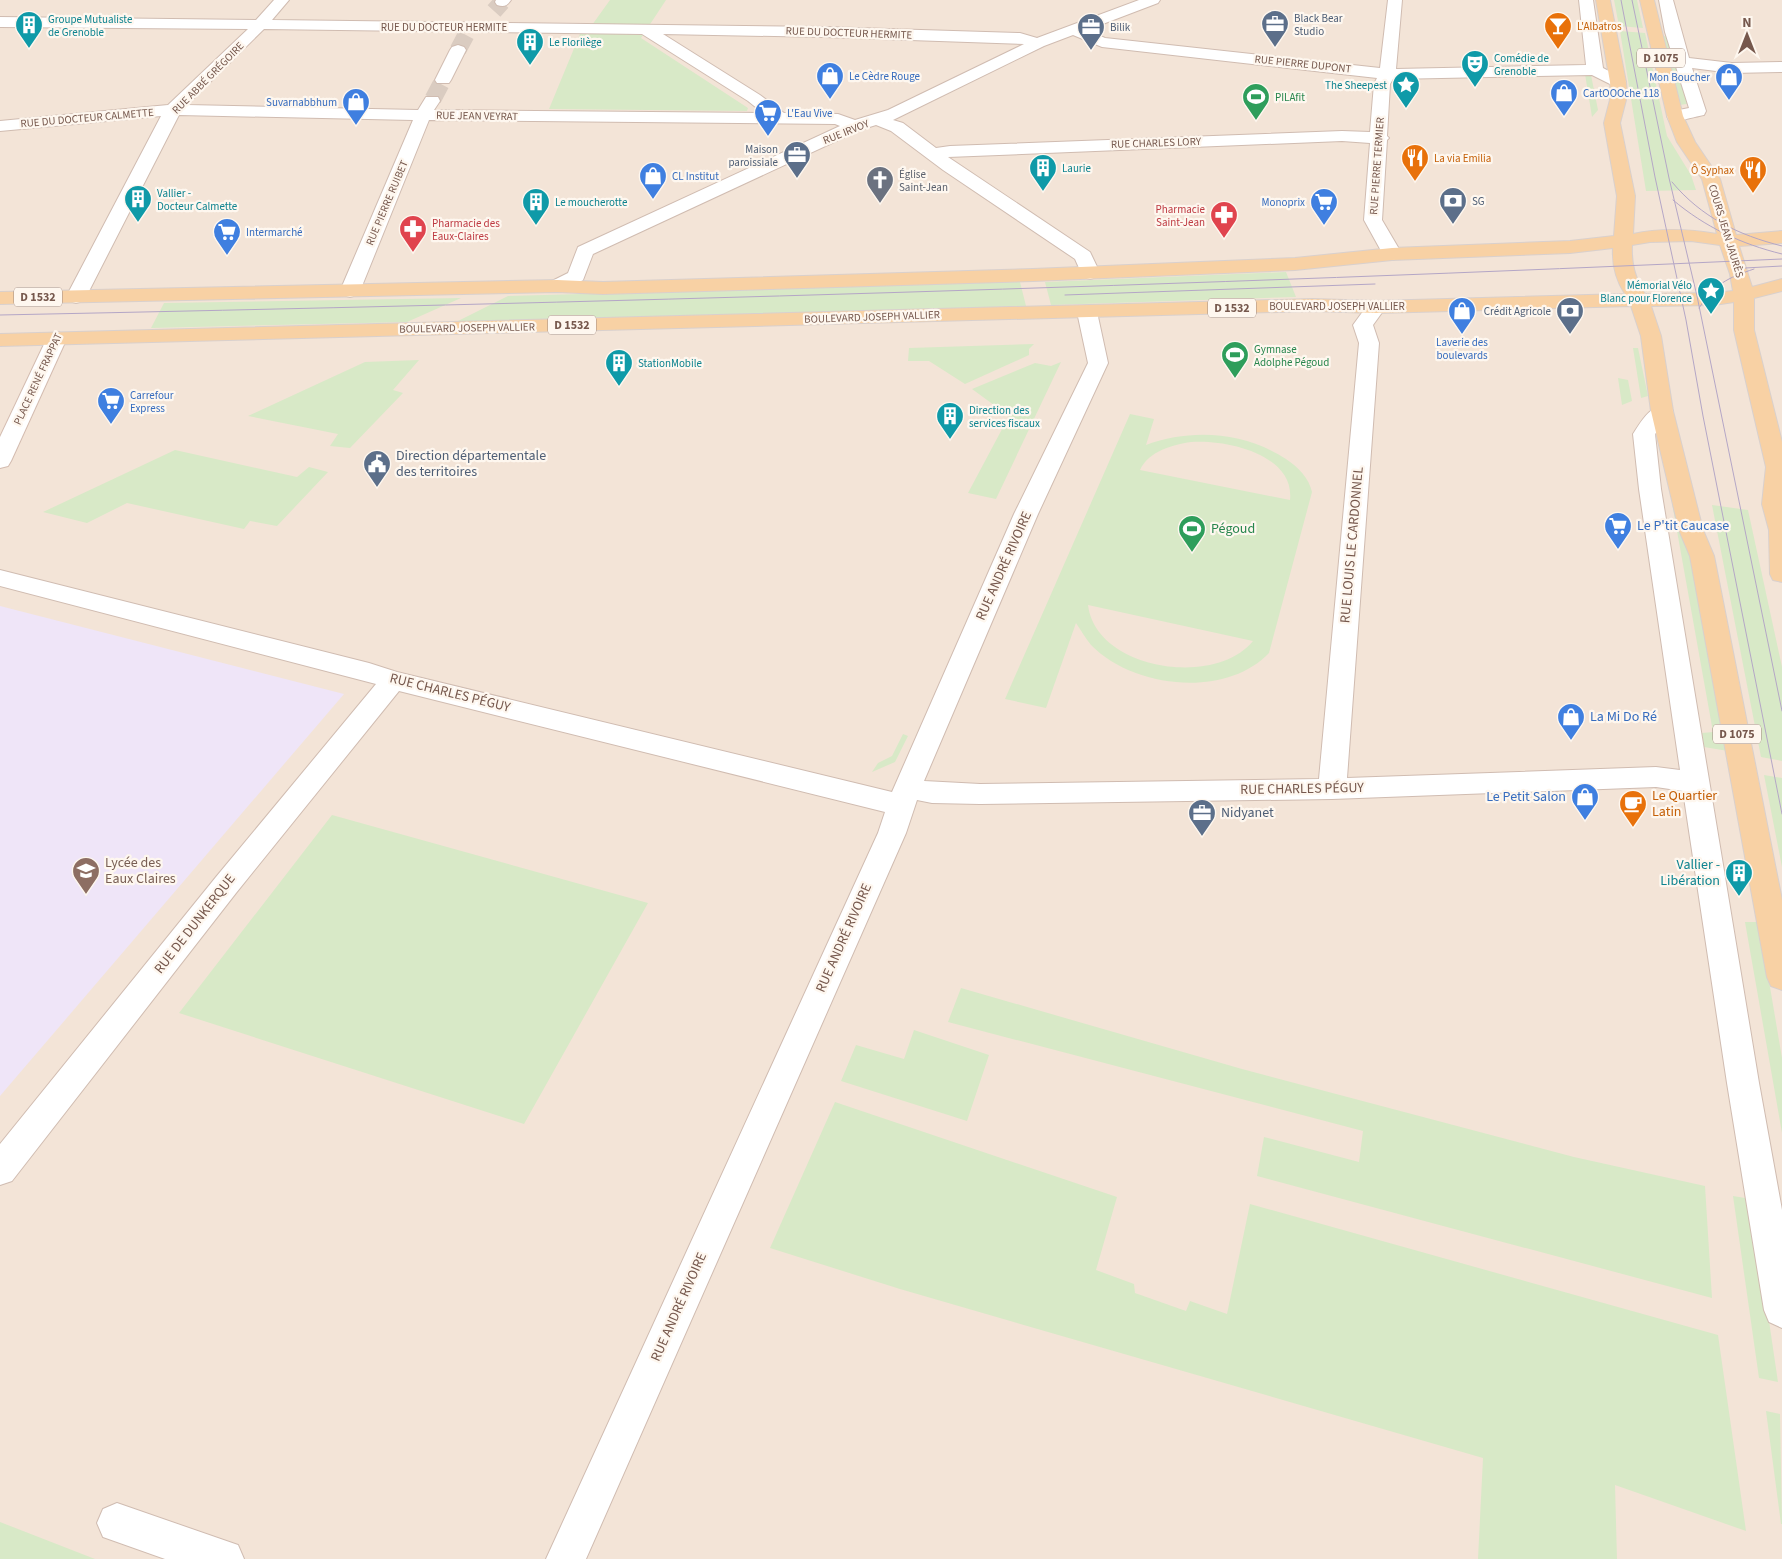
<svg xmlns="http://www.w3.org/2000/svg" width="1782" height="1559" viewBox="0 0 1782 1559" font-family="'Source Sans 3',sans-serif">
	<rect width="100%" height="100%" fill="#fcf3e8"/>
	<path fill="#f3e4d7" d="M0,0H1782V1559H0Z"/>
	<path fill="#efe5f8" d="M0,606L344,694L0,1096Z"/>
	<path fill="#d8e9c7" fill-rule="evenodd" d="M610,0H666L641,38L748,108L747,111L549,109L580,34L592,25Z
		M1614,0H1637L1643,28L1619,26Z
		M1620,31L1645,33L1667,136L1691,175L1696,190L1646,191Z
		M1663,36L1671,37L1687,104L1679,105Z
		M1585,74L1591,75L1598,110L1592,117Z
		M1286,272L1296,297L1051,305L1045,282Z
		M1020,282L1026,306L456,322L508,296Z
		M461,298L407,322L151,328L164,303Z
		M1034,344L1029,349V355L965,384L929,361H908L909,348Z
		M1633,348H1638L1648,396L1641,398Z
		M419,360L393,390L403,393L350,448L330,446L338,434L248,416L365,362Z
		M1061,362L996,499L968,493L1009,416L972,389L1035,363L1051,366Z
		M1618,378L1628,380L1632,401L1622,405Z
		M1130,414L1154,419L1146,445C1192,428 1245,432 1286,459C1298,467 1309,478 1312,492L1269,653C1225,699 1133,688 1091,645C1085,638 1081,630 1076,623L1046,708L1005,699ZM1191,442C1225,439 1295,454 1290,500L1140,470C1149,451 1172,445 1191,442ZM1088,605L1253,641C1215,688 1096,670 1088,605Z
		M175,450L297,477L309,467L328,472L277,526L250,521L244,529L127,503L87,523L43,512Z
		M1672,503L1677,504L1696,564L1728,751L1704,747L1702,733L1713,732Z
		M1712,505L1748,510L1782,667V761L1761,757Z
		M903,734L908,736L895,762L872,772L878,763L892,756Z
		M1764,775L1782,778V867Z
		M332,815L648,903L524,1124L179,1013Z
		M1745,922H1759L1782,1058V1133Z
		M961,988L1242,1069L1574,1157L1705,1186L1712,1298L1257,1176L1264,1137L1359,1162L1363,1131L948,1022Z
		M914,1030L989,1055L967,1121L841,1081L856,1045L904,1059Z
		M835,1102L1117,1197L1096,1270L1134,1284L1135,1293L1186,1311L1190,1301L1227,1314L1250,1204L1718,1335L1746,1531L1615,1485L1617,1559H1478L1483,1458L900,1289L770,1248Z
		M1733,1196L1751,1199L1778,1382L1759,1378Z
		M1766,1411L1780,1414L1782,1524H1781Z
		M0,1522L95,1559H0Z"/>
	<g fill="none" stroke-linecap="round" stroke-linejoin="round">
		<path stroke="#daccc1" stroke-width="17" stroke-dasharray="17 8" stroke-linecap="butt" d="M494,11L502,2
			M458,50L466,35
			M433,99L443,80"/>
		<defs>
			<path id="street" d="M274,0H289L272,20L824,27L1020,33L1037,38L1139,0H1160L1158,3L1087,30L1105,38L1380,68L1388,0H1402L1396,69L1586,65L1579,0H1593L1603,68L1624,79L1626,82L1624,85H1612L1592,75L1393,79L1390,84L1387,136L1389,138L1387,140L1382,220L1402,254L1399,258L1392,260L1385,258L1364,220L1370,143L1342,141L948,157L1090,252L1100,273L1097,277L1090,279L1083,277L1075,259L943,170L891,131L876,125L860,130L593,254L583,280L564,290L557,292L550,290L547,286L550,282L568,273L578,247L840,126L835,124L429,120L360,291L357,295L350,297L343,295L340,291L413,120L179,115L86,297L83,301L76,303L69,301L66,297L161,116L0,131V121L168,105L248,29L0,27V17L256,20ZM264,29L642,34L748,101L763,113L434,110L440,101L438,97H426L418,110L187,105ZM663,34L824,37L1024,44L888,110L855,120L838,114L784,113L760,95ZM1073,35L1102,47L1377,78L1374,84L1370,132L1342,131L950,146L936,148L903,123L893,120L1044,46Z
				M496,0H511C507,6 504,7 497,5L495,2Z
				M1659,0H1673L1689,58L1732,63L1782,62V72L1732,73L1692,68L1706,111L1704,115C1693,117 1680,122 1669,120L1667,116L1669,112L1689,108L1665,32Z
				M458,45L464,47L466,50L451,80L449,83H437L435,80L450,50L452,47Z
				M1376,301L1383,303L1386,307L1373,325L1379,343L1347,778L1656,767L1680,770L1639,489L1633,434C1642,420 1652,402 1670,406L1673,411L1655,434L1661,489L1759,1083L1782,1210V1328L1769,1322L1764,1310L1727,1083L1683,791L1656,787L1332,799L980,804L932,803L917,800L906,833L586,1559H546L878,833L885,812L399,691L236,893L12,1181L0,1185V1144L216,877L376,684L0,586V570L369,663L397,672L892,792L1014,514L1088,363L1077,312L1080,308L1087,306L1094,308L1097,312L1108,363L1038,514L924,781L980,784L1319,779L1359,343L1353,325L1369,303Z
				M117,1503L238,1545L244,1559H165L103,1537L97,1523L103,1509Z"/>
			<path id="secondary" d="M57,332L64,334L67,338L11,461L8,466L0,468V437L47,338L50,334Z"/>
			<path id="primary" d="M1596,0H1610L1626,82L1627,96L1620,123L1635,196L1633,234C1661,228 1688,229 1717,234L1702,179L1677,142L1667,116L1640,0H1654L1683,116L1695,142L1720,179L1736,235L1782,231V243L1739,246L1752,287L1782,279V291L1754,298V330L1782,442V582L1773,580L1770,574L1769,530L1762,504L1766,467L1734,330V302L1714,305L1651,306L1661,336L1673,411L1703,530L1714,556L1782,900V990L1771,986L1767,977L1690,556L1679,530L1651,411L1641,336L1631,306L1376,313L1313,311L0,346V334L1313,299L1376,301L1625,294C1616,280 1612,265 1613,248L1570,253L1392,260L1295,270L1033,281L603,294L557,292L0,304V292L557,280L603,282L1033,269L1295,258L1392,248L1570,241L1614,236L1617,196L1604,123L1611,96L1610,82ZM1691,241L1720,245L1730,274L1733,291L1714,293L1645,294C1635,278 1631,264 1632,245L1650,242Z"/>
		</defs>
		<use href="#street" stroke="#d0bcb1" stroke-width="2"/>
		<use href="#secondary" stroke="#d3bbaf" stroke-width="2"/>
		<use href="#primary" stroke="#d9d0cd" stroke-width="2"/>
		<use href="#street" fill="#fff" fill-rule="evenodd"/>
		<use href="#secondary" fill="#fff" fill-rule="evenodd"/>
		<use href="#primary" fill="#f8d1a4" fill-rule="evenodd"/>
		<path stroke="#b4a6c6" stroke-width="1" d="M1621,0L1655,177L1686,320L1703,416L1782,814
			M1632,0L1669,178L1697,296L1782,711
			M1672,182C1701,217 1738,235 1782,246
			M1673,200C1705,227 1741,244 1782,254
			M1745,268L1782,266
			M1065,295L1375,284
			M1699,308C1715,284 1727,278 1754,269
			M0,315C594,303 1188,286 1782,259"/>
	</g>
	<defs>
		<symbol id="office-pin" viewBox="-11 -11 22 30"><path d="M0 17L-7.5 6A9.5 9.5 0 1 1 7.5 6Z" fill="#5c6f8a" stroke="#fef7ef"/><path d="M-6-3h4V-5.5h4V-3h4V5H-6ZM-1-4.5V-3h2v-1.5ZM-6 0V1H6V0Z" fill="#fff"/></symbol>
		<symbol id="building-pin" viewBox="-11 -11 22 30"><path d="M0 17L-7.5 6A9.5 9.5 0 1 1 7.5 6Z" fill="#0f9aa8" stroke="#fef7ef"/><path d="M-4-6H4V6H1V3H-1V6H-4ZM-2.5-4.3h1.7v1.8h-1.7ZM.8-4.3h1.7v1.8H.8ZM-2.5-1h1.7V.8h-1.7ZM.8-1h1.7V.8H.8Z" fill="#fff"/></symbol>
		<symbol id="bar-pin" viewBox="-11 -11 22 30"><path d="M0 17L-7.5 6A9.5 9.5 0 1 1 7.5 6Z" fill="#e8710a" stroke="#fef7ef"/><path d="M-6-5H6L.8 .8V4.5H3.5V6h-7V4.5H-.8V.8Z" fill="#fff"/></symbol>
		<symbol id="theatre-pin" viewBox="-11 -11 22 30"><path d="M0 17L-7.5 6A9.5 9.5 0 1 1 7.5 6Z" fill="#0f9aa8" stroke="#fef7ef"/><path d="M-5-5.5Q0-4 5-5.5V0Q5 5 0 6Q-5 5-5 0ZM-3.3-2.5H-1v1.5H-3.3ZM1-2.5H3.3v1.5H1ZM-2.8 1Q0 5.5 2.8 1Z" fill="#fff"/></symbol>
		<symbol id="shop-pin" viewBox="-11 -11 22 30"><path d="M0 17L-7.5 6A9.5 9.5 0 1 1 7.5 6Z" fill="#3f7fe0" stroke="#fef7ef"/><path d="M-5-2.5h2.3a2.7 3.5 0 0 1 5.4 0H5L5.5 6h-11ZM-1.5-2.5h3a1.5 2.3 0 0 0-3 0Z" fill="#fff"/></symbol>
		<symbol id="sight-pin" viewBox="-11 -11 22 30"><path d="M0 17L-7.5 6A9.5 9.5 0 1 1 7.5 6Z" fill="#0f9aa8" stroke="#fef7ef"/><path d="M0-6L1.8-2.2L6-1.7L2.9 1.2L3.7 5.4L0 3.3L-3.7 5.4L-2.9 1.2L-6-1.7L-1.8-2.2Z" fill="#fff"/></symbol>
		<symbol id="stadium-pin" viewBox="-11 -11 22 30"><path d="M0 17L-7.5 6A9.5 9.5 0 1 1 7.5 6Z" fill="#2e9e5b" stroke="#fef7ef"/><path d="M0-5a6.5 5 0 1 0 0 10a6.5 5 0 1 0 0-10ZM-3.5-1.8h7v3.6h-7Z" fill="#fff"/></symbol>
		<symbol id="supermarket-pin" viewBox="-11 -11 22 30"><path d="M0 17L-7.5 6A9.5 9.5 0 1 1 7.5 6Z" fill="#3f7fe0" stroke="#fef7ef"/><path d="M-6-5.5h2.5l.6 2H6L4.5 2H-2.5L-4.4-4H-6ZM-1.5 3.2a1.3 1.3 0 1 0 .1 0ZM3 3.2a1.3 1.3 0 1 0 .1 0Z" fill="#fff"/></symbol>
		<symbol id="restaurant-pin" viewBox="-11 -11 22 30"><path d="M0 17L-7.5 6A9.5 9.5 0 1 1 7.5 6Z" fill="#e8710a" stroke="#fef7ef"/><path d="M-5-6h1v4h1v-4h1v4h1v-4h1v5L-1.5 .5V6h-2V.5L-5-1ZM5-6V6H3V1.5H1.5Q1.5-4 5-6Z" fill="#fff"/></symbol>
		<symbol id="church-pin" viewBox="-11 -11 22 30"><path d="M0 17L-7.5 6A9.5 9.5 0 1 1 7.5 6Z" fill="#6b7280" stroke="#fef7ef"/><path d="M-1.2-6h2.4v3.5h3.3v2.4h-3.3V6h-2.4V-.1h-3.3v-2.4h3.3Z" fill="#fff"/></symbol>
		<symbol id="bank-pin" viewBox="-11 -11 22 30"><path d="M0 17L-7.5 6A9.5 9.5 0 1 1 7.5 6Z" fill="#5c6f8a" stroke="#fef7ef"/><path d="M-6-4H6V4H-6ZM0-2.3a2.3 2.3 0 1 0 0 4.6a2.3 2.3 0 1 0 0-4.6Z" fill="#fff"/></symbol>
		<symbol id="pharmacy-pin" viewBox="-11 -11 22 30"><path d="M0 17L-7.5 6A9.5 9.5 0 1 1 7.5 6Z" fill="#e0444e" stroke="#fef7ef"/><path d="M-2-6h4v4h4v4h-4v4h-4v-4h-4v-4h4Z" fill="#fff"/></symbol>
		<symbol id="civic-pin" viewBox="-11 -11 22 30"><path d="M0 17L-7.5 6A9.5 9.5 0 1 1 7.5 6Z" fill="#5c6f8a" stroke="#fef7ef"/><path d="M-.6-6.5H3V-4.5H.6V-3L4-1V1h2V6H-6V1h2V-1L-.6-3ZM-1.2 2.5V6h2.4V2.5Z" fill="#fff"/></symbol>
		<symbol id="cafe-pin" viewBox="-11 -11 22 30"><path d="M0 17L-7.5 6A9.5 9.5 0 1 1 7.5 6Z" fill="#e8710a" stroke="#fef7ef"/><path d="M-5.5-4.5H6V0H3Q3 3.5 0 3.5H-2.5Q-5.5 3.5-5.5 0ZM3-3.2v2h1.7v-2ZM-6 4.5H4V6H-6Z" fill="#fff"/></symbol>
		<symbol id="school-pin" viewBox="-11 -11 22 30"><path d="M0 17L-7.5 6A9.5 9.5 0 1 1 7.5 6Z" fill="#8d6e63" stroke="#fef7ef"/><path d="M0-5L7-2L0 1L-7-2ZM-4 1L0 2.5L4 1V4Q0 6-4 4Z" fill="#fff"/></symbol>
	</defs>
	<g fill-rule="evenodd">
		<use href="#office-pin" x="1259" y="8" width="32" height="43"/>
		<use href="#building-pin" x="13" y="9" width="32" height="43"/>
		<use href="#bar-pin" x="1542" y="10" width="32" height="43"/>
		<use href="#office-pin" x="1075" y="11" width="32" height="43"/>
		<use href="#building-pin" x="514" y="26" width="32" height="43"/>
		<use href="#theatre-pin" x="1459" y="48" width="32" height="43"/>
		<use href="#shop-pin" x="814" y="60" width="32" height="43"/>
		<use href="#shop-pin" x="1713" y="61" width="32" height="43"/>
		<use href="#sight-pin" x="1390" y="69" width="32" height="43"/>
		<use href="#shop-pin" x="1548" y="77" width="32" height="43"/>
		<use href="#stadium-pin" x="1240" y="81" width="32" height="43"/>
		<use href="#shop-pin" x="340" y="86" width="32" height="43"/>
		<use href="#supermarket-pin" x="752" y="97" width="32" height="43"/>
		<use href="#office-pin" x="781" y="139" width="32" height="43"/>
		<use href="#restaurant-pin" x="1399" y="142" width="32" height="43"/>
		<use href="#building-pin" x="1027" y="152" width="32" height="43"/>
		<use href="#restaurant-pin" x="1737" y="154" width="32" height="43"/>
		<use href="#shop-pin" x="637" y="160" width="32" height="43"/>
		<use href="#church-pin" x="864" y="164" width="32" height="43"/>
		<use href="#building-pin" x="122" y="183" width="32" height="43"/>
		<use href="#bank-pin" x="1437" y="185" width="32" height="43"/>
		<use href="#building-pin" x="520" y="186" width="32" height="43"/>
		<use href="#supermarket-pin" x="1308" y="186" width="32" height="43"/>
		<use href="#pharmacy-pin" x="1208" y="199" width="32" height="43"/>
		<use href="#pharmacy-pin" x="397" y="213" width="32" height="43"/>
		<use href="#supermarket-pin" x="211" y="216" width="32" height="43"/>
		<use href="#sight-pin" x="1695" y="275" width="32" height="43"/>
		<use href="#shop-pin" x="1446" y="295" width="32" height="43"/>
		<use href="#bank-pin" x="1554" y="295" width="32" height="43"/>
		<use href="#stadium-pin" x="1219" y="339" width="32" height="43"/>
		<use href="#building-pin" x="603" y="347" width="32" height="43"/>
		<use href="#supermarket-pin" x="95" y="385" width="32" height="43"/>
		<use href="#building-pin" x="934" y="400" width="32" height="43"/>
		<use href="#civic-pin" x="361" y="448" width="32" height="43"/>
		<use href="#supermarket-pin" x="1602" y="510" width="32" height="43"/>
		<use href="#stadium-pin" x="1176" y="513" width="32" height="43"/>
		<use href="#shop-pin" x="1555" y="701" width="32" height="43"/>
		<use href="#shop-pin" x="1569" y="781" width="32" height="43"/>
		<use href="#cafe-pin" x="1617" y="788" width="32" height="43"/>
		<use href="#office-pin" x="1186" y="797" width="32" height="43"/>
		<use href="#school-pin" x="70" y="855" width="32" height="43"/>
		<use href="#building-pin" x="1723" y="857" width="32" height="43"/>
	</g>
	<g text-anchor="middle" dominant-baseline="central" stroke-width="4.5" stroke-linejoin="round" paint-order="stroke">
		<g font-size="11" fill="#4e5e75" stroke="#fef7ef" text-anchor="start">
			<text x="1294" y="18">Black Bear<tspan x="1294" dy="13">Studio</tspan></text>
			<text x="1110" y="27">Bilik</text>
			<text x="778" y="149" text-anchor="end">Maison<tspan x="778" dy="13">paroissiale</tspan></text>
			<text x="1472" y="201">SG</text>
			<text x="1551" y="311" text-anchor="end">Crédit Agricole</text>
		</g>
		<g font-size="11" fill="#0d838f" stroke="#fef7ef" text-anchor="start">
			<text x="48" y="19">Groupe Mutualiste<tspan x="48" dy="13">de Grenoble</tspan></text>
			<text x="549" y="42">Le Florilège</text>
			<text x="1494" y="58">Comédie de<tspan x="1494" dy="13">Grenoble</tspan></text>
			<text x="1387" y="85" text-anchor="end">The Sheepest</text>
			<text x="1062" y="168">Laurie</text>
			<text x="157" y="193">Vallier -<tspan x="157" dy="13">Docteur Calmette</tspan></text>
			<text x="555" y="202">Le moucherotte</text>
			<text x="1692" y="285" text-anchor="end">Mémorial Vélo<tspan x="1692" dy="13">Blanc pour Florence</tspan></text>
			<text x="638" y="363">StationMobile</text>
			<text x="969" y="410">Direction des<tspan x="969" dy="13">services fiscaux</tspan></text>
		</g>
		<g font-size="11" fill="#c56008" stroke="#fef7ef" text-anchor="start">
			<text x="1577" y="26">L'Albatros</text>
			<text x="1434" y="158">La via Emilia</text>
			<text x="1734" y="170" text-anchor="end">Ô Syphax</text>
		</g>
		<g font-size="11" fill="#76584d" stroke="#fef7ef">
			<text x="444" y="27">RUE DU DOCTEUR HERMITE</text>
			<text transform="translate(849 33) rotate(2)">RUE DU DOCTEUR HERMITE</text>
			<text transform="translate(1303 64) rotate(6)">RUE PIERRE DUPONT</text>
			<text transform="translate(208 78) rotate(-45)">RUE ABBÉ GRÉGOIRE</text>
			<text transform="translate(477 116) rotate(1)">RUE JEAN VEYRAT</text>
			<text transform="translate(87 118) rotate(-5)">RUE DU DOCTEUR CALMETTE</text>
			<text transform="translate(846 132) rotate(-22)">RUE IRVOY</text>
			<text transform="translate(1156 143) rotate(-2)">RUE CHARLES LORY</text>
			<text transform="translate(1377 166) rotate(-86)">RUE PIERRE TERMIER</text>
			<text transform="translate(387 203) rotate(-67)">RUE PIERRE RUIBET</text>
			<text transform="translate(1726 231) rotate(73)">COURS JEAN JAURÈS</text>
			<text x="1337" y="306">BOULEVARD JOSEPH VALLIER</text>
			<text transform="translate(872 317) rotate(-2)">BOULEVARD JOSEPH VALLIER</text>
			<text transform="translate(467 328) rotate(-1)">BOULEVARD JOSEPH VALLIER</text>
			<text transform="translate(38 379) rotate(-65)">PLACE RENÉ FRAPPAT</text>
		</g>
		<g font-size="11" fill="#366cbe" stroke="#fef7ef" text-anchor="start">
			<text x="849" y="76">Le Cèdre Rouge</text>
			<text x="1710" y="77" text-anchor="end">Mon Boucher</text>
			<text x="1583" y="93">CartOOOche 118</text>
			<text x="337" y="102" text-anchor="end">Suvarnabbhum</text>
			<text x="787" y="113">L'Eau Vive</text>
			<text x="672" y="176">CL Institut</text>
			<text x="1305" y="202" text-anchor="end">Monoprix</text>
			<text x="246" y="232">Intermarché</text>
			<text x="1462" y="342" text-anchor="middle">Laverie des<tspan x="1462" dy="13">boulevards</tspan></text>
			<text x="130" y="395">Carrefour<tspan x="130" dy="13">Express</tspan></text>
		</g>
		<g font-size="11" fill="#27864d" stroke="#fef7ef" text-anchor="start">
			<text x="1275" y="97">PILAfit</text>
			<text x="1254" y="349">Gymnase<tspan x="1254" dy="13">Adolphe Pégoud</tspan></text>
		</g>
		<g font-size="11" fill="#5b616d" stroke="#fef7ef" text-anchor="start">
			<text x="899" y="174">Église<tspan x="899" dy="13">Saint-Jean</tspan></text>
		</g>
		<g font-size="11" fill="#be3a42" stroke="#fef7ef" text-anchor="end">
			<text x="1205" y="209">Pharmacie<tspan x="1205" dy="13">Saint-Jean</tspan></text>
			<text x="432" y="223" text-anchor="start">Pharmacie des<tspan x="432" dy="13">Eaux-Claires</tspan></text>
		</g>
		<g fill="#fef7ef" stroke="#9f887e" stroke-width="1">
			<rect x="1637" y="48.5" width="48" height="19" rx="4"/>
			<rect x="14" y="287.5" width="48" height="19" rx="4"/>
			<rect x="1208" y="298.5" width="48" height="19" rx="4"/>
			<rect x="548" y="315.5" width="48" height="19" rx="4"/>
			<rect x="1713" y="724.5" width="48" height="19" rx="4"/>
		</g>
		<g font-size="12" font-weight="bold" fill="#76584d">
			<text x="1661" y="58">D 1075</text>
			<text x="38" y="297">D 1532</text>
			<text x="1232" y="308">D 1532</text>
			<text x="572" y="325">D 1532</text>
			<text x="1737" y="734">D 1075</text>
		</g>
		<g font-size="14" fill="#4e5e75" stroke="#fef7ef" text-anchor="start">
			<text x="396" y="456">Direction départementale<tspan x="396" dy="16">des territoires</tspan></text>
			<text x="1221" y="813">Nidyanet</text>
		</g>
		<g font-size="14" fill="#366cbe" stroke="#fef7ef" text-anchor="start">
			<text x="1637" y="526">Le P'tit Caucase</text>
			<text x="1590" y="717">La Mi Do Ré</text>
			<text x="1566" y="797" text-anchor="end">Le Petit Salon</text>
		</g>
		<g font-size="14" fill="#27864d" stroke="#fef7ef" text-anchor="start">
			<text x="1211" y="529">Pégoud</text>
		</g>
		<g font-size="14" fill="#76584d" stroke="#fef7ef">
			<text transform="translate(1352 545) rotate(-85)">RUE LOUIS LE CARDONNEL</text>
			<text transform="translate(1004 566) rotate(-66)">RUE ANDRÉ RIVOIRE</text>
			<text transform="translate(450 693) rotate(14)">RUE CHARLES PÉGUY</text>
			<text transform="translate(1302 789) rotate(-1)">RUE CHARLES PÉGUY</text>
			<text transform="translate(195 924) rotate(-52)">RUE DE DUNKERQUE</text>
			<text transform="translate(844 938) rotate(-66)">RUE ANDRÉ RIVOIRE</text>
			<text transform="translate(679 1307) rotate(-66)">RUE ANDRÉ RIVOIRE</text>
		</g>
		<g font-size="14" fill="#c56008" stroke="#fef7ef" text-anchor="start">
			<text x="1652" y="796">Le Quartier<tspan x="1652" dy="16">Latin</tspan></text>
		</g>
		<g font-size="14" fill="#785e54" stroke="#fef7ef" text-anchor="start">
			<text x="105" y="863">Lycée des<tspan x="105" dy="16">Eaux Claires</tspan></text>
		</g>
		<g font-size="14" fill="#0d838f" stroke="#fef7ef" text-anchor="end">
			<text x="1720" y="865">Vallier -<tspan x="1720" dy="16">Libération</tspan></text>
		</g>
	</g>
	<g transform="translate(1747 35)" stroke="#fef7ef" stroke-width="4" paint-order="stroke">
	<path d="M0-4L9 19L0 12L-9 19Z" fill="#76584d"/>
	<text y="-8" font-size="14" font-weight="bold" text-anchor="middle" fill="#76584d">N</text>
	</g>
</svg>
